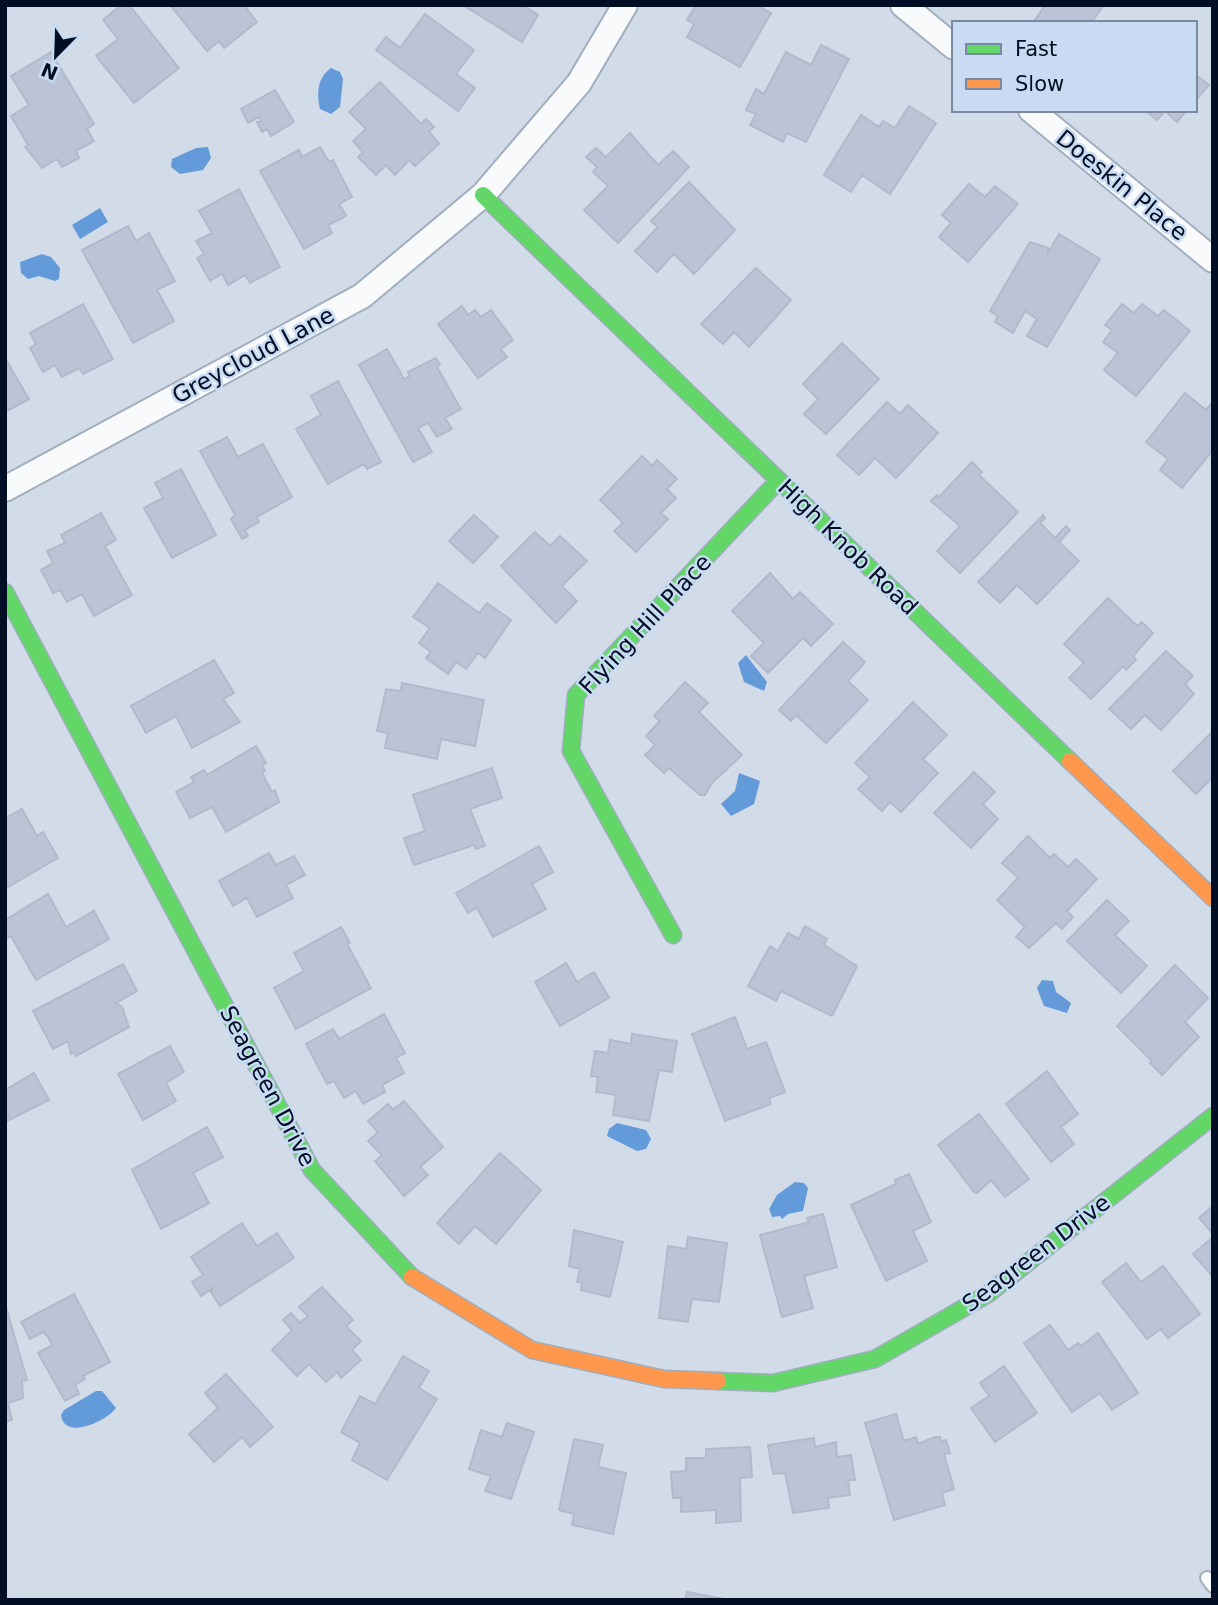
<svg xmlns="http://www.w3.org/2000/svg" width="1218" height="1605" viewBox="0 0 1218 1605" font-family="'DejaVu Sans',sans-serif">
	<rect width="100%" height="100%" fill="#d2dce9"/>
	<path fill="#639ad9" d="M331,68L340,72L343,79L340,107L331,114L320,109C317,95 316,79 331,68Z
		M208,147L211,158L203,170L180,174L171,167L172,159L196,148Z
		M100,208L108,222L80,239L72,225Z
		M42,254L51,257L60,268L59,279L55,281L39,276L28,279L21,273L20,262Z
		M746,655L767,682L764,691L744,682L738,663Z
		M739,773L760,781L754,804L731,816L721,804L735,791Z
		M1042,980L1053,981L1056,992L1071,1003L1067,1013L1044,1006L1037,988Z
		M617,1123L646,1130L651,1139L646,1149L637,1151L607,1136L609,1129Z
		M795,1182L804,1183L808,1188L803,1211L788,1214L782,1219L780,1216L772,1217L769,1209L777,1195Z
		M96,1391H102L116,1408C107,1421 64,1441 61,1415L64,1410Z"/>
	<path fill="#bbc3d6" stroke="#b2b9cb" stroke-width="2" d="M121,5H129L179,68L134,103L96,56L118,39L103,20Z
		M170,5H244L257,22L224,48L219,41L207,51Z
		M463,5H523L538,15L522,42Z
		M696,5H756L771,13L740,67L687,37L694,24L687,20Z
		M1045,5H1104L1091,23H1033Z
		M425,14L474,50L456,74L475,88L458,111L376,50L386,37L400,48Z
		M821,45L849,59L806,142L787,133L783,142L750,125L756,114L746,110L756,89L764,94L786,52L811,65Z
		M51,52L94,124L87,129L94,141L76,151L79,158L62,167L57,159L42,168L25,147L28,145L11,116L29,105L11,76Z
		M1195,70L1196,75L1209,85L1195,101Z
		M380,82L421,124L426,119L434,127L429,131L439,144L415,166L409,160L395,175L386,165L376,175L358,157L363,152L353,141L366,129L349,112Z
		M275,90L294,122L271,136L267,129L262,132L257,122L261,121L259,117L248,123L241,109Z
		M909,106L936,123L890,194L862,175L851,192L824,175L861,115L879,127L883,121L895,128Z
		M1145,110H1187L1177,122L1165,111L1157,120Z
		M630,133L658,165L673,151L689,167L618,243L584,210L608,186L593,172L597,167L586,157L596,148L606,157Z
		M320,147L329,162L333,160L352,197L339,204L346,215L343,218L328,225L332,233L304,249L260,171L299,150L302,157Z
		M689,182L735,230L694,274L674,254L657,272L635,251L658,227L651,221Z
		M969,184L985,197L995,186L1018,204L968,262L939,237L951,223L942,215Z
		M239,189L280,267L250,283L245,275L228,285L222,274L210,281L197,258L204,254L196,241L212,233L199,211Z
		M128,226L136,241L149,233L175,281L157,290L174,321L133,343L82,250Z
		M1059,234L1100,259L1047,347L1027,336L1037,319L1025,311L1013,333L995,322L998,316L990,311L1030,242L1048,248V253Z
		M756,268L791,300L749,347L734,332L723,344L701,324Z
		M83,304L113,359L83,374L79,368L62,377L55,365L43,372L30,348L36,344L30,333Z
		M1122,304L1134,313L1142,304L1158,316L1164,310L1190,331L1136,396L1104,370L1118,353L1103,342L1112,330L1105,325Z
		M462,306L468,315L475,310L481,317L491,310L513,340L501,349L507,357L478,378L438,324Z
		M842,343L879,379L826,434L804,414L818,399L803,384Z
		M387,349L404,379L410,376L408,372L436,358L440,365L437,367L461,409L445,418L452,429L437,437L428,423L418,428L432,452L413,462L359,365Z
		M5,358L29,399L5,412Z
		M338,381L381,462L367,469L364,464L328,484L296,429L321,415L311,396Z
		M1185,393L1206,410L1213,402V450L1182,488L1160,470L1168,459L1146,442Z
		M887,402L900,414L908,405L938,433L896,478L875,458L859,475L837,455Z
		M227,437L238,457L263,444L292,497L257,517L259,522L245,530L248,536L242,539L231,519L235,515L200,451Z
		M642,456L652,466L657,460L677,479L667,489L676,498L661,513L668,519L636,552L614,531L623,523L600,500Z
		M972,462L982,472L979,475L1018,512L960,573L937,551L960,526L931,501L937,495L939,497Z
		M181,469L216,535L172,558L144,508L163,498L155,483Z
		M101,513L116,540L105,546L132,595L94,616L82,594L67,602L60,590L53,593L41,570L53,563L47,551L65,543L61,535Z
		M474,515L498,537L473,563L449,541Z
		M1043,515L1045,518L1040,523L1055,538L1066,526L1070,530L1059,542L1079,561L1037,604L1017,585L1000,603L978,582Z
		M535,532L550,546L560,536L587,561L562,586L577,601L556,623L501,566Z
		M770,573L793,599L800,592L833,624L811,646L803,638L768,673L751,656L764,643L732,611Z
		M438,583L479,613L487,603L511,620L485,658L478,653L466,669L456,662L448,674L426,658L431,652L419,643L430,628L413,617Z
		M1108,598L1137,626L1142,622L1153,633L1133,656L1136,660L1126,670L1123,666L1091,699L1069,678L1084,663L1064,644Z
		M843,642L865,662L848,681L868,700L826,743L796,715L791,721L779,710Z
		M1166,651L1193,676L1185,684L1194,694L1161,730L1145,715L1131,729L1109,709Z
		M214,660L234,693L223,699L240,722L192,748L176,716L146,733L131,706Z
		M685,682L708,703L699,712L742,755L712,783L705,795H700L669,768L664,773L645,755L655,745L646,736L660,721L654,716Z
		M402,683L484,700L475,746L441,739L437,759L385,748L388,733L377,731L386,689L401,691Z
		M913,702L947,735L923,759L938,773L901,812L890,802L882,811L858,789L870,777L855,763Z
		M1213,731V777L1196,794L1173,771Z
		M256,746L266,763L262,765L265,771L262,773L272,792L275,790L279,802L226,832L212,807L190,818L176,792L194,782L191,777L204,770L207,775Z
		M492,768L502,798L470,809L485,846L476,849L474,845L414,865L404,838L425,831L413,795Z
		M974,772L995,792L983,804L998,819L971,848L934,813Z
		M22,809L37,836L43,832L58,858L8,887L5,882V818Z
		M1028,836L1050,858L1054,854L1068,867L1076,859L1097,879L1067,911L1073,917L1062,929L1056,923L1029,948L1016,937L1025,927L997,900L1018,878L1002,863Z
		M539,846L553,872L532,884L546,909L493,937L477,908L468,913L456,893Z
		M269,853L276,865L294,856L305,875L286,885L293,898L257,917L247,898L233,906L219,881Z
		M48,894L66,927L94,911L109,939L36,980L11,936L7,938L5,935V920Z
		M1107,900L1129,921L1115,935L1147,966L1121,993L1067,941Z
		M805,926L827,939L824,945L857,966L832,1016L781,991L776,1001L748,986L770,946L778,951L788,933L799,939Z
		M341,927L350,943L347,944L371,988L296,1029L274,988L304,971L294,953Z
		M566,963L577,982L594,972L609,998L560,1026L535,982Z
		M123,964L137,991L116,1003L122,1007L129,1027L76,1056L74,1052L71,1054L68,1041L53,1049L33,1011Z
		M1175,965L1208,998L1185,1022L1199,1037L1162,1075L1150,1063L1152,1061L1117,1026Z
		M384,1014L405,1053L396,1058L404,1073L382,1085L385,1092L363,1104L356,1091L344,1098L334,1081L327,1084L306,1044L333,1029L339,1039Z
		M735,1017L747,1049L766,1042L785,1092L769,1098L771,1104L725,1121L692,1034Z
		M632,1034L677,1041L672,1072L659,1070L649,1121L613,1115L616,1095L596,1092L598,1077L591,1076L595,1051L608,1053L610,1040L631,1044Z
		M170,1046L184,1072L166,1083L176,1101L143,1120L118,1074Z
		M1047,1071L1078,1114L1061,1127L1074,1144L1051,1162L1006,1104Z
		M34,1073L49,1100L5,1122L9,1115L5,1110V1090Z
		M404,1101L443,1147L420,1167L428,1175L404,1196L375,1161L382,1155L368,1141L378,1132L368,1121L388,1104L393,1110Z
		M979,1114L1029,1179L1005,1197L991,1180L977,1193L974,1192L938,1145Z
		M207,1127L223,1157L193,1173L209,1203L161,1229L132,1170Z
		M500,1153L541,1190L496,1244L475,1226L459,1244L437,1223Z
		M909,1174L931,1222L913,1231L927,1261L886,1281L851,1205L896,1184L895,1180Z
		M1213,1206V1234L1199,1218Z
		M823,1214L837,1267L804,1276L813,1308L782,1317L760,1235L809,1222L807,1218Z
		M242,1223L257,1246L277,1233L294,1258L220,1306L211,1292L213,1288L201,1296L192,1282L203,1275L191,1257Z
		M574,1230L623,1242L610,1297L581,1290L582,1283L577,1282L580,1269L569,1266Z
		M688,1237L727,1243L719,1302L692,1299L688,1322L659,1318L668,1246L686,1249Z
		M1213,1237V1277L1193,1254Z
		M1126,1263L1141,1282L1163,1266L1200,1314L1168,1338L1161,1329L1147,1339L1102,1282Z
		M322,1287L353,1320L346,1326L361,1341L352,1350L361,1360L341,1378L337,1372L326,1382L309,1364L297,1376L272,1350L292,1330L283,1320L291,1313L300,1323L308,1316L299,1307Z
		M74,1294L110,1362L83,1376L85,1379L75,1385L79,1394L65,1401L38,1353L52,1345L48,1337L43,1332L30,1339L21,1322Z
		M6,1307L27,1380L22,1381L23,1398L8,1403L12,1420L5,1422Z
		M1050,1325L1068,1350L1078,1343L1081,1346L1098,1333L1138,1393L1112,1410L1100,1393L1072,1412L1024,1343Z
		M403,1356L429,1371L419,1388L437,1399L387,1480L352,1460L360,1443L341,1432L360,1396L375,1404Z
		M1004,1366L1037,1413L995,1442L971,1408L989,1396L980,1383Z
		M226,1374L273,1427L250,1447L242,1437L214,1462L189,1434L218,1408L205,1393Z
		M896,1414L904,1441L916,1437L918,1444L935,1437H940L941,1442L946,1440L950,1453L944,1454L954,1489L942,1493L945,1505L894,1520L865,1423Z
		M507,1423L534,1432L511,1499L485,1491L491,1476L469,1469L481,1430L502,1437Z
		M814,1438L815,1447L836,1442L837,1457L851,1455L855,1480H848L850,1495L828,1498L829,1508L793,1513L785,1473L773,1474L768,1445Z
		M574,1439L603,1445L598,1467L626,1473L613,1534L572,1525L574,1514L559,1510Z
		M750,1447L752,1477L740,1478L741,1521L716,1523V1510L681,1512V1498H673L671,1472L686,1471V1458H706V1449Z
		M687,1592L698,1594L729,1600H685Z"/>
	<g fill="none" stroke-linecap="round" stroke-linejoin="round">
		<defs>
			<path id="lane" d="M1207,1578L1213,1586"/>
			<path id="street" d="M903,5L954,47
				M1031,110L1213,260
				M5,489L362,296L483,195L579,83L625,5"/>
			<path id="fast" d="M483,195L1070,761
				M5,592L312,1170L412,1277
				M673,935L571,751L576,695L779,480
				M718,1381L773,1383L875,1359L988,1294L1213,1116"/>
			<path id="slow" d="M1070,761L1213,898
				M412,1277L532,1350L664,1379L718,1381"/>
		</defs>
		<use href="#lane" stroke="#a0aebe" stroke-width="16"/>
		<use href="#street" stroke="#a0aebe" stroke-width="28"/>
		<use href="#fast" stroke="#a0aebe" stroke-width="19"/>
		<use href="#slow" stroke="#a0aebe" stroke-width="19"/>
		<use href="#lane" stroke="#f8fafc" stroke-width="12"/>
		<use href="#street" stroke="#f8fafc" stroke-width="24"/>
		<use href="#fast" stroke="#63d668" stroke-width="16"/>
		<use href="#slow" stroke="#ff974d" stroke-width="16"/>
	</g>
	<g text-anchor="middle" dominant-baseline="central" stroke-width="5" stroke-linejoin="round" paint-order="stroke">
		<g font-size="23" fill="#010e23" stroke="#c8dbf3">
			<text transform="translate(1122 185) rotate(39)">Doeskin Place</text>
			<text transform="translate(253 355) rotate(-28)">Greycloud Lane</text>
			<text transform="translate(848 547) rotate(44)">High Knob Road</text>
			<text transform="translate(645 624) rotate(-47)">Flying Hill Place</text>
			<text transform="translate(268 1086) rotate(62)">Seagreen Drive</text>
			<text transform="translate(1036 1253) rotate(-37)">Seagreen Drive</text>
		</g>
	</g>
	<rect width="1218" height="1605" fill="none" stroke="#010e23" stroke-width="14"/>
	<rect x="952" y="21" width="245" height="91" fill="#c8dbf3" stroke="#7889a0" stroke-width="2"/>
	<rect x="966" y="44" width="35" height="10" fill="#63d668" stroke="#7889a0" stroke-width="2"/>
	<text x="1015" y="56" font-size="21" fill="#010e23">Fast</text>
	<rect x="966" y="79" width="35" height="10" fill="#ff974d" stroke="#7889a0" stroke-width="2"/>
	<text x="1015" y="91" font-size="21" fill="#010e23">Slow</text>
	<g transform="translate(56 56) rotate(203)" stroke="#c8dbf3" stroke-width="5" paint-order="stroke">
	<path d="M0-5L12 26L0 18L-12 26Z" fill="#010e23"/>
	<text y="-10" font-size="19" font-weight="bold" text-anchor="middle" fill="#010e23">N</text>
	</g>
</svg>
